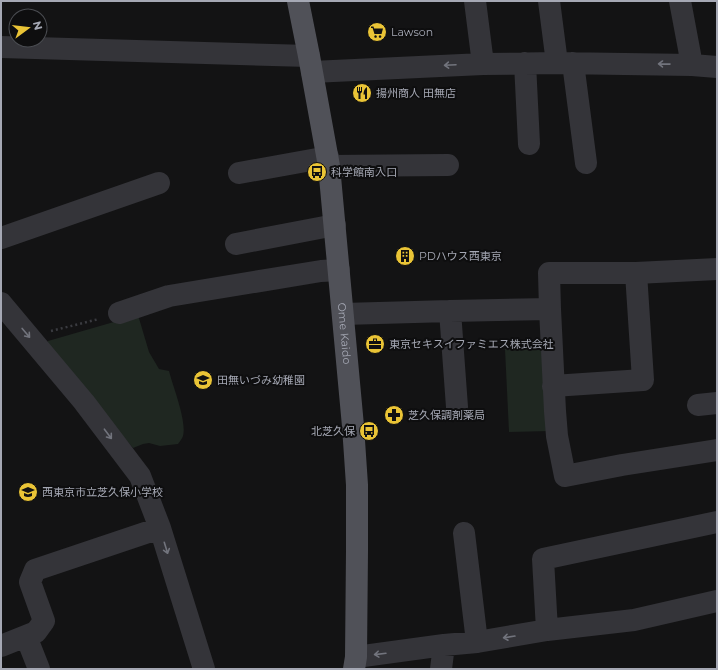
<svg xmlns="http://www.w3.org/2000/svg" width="718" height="670" viewBox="0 0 718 670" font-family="Montserrat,'Noto Sans JP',sans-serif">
	<rect width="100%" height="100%" fill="#131314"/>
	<path fill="#1f2721" d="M138,315L149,352L159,369L169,371C173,387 187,421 183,436C182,439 180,441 178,444L160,446L149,443L143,444L133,448L46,346L48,341Z
		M546,348L550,431L509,432L505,349Z"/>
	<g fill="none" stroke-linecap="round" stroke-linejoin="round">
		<path stroke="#3a3b40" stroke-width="2.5" stroke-dasharray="2 3" stroke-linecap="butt" d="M51,331L99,319"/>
		<path stroke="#343439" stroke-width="22" d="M475,1L483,64
			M549,1L557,63
			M680,1L692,65
			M1,47L309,56
			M525,63L529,144
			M573,63L586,163
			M312,72L483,64L557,63L692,65L717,67
			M329,166L448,165
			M239,173L328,157
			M1,238L159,183
			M236,244L335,225
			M717,269L636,273H549L550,309L555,411L557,436L565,476L622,465L717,450
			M1,303L84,402L140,476L160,528L204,669
			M450,311L457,407
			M119,313L169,296L321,271L339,270
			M343,314L450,311L550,309
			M553,386L643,380L636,273
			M698,405L717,403
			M464,533L477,642
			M547,630L543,559L717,522
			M26,636L39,669
			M1,646L36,632L44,621L30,582L35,570L160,528
			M356,657L444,645L477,642L547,630L634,620L717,601
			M441,669L444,645"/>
		<path stroke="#505158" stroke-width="22" id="s1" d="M298,1L309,56L329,166L353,426L357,485V551L356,657L354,669"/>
	</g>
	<defs><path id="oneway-shaft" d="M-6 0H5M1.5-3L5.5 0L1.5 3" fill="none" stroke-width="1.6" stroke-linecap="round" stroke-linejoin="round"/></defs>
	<g stroke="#72747d">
		<use href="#oneway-shaft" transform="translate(664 64) rotate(-179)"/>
		<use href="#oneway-shaft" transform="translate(450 65) rotate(177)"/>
		<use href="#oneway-shaft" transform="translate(26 333) rotate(50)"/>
		<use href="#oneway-shaft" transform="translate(108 434) rotate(53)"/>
		<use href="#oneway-shaft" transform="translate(166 548) rotate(73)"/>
		<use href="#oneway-shaft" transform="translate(509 637) rotate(171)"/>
		<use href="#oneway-shaft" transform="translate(380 654) rotate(173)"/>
	</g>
	<defs>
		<symbol id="supermarket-disc" viewBox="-11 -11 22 22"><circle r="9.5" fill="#eac436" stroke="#0e0e0f"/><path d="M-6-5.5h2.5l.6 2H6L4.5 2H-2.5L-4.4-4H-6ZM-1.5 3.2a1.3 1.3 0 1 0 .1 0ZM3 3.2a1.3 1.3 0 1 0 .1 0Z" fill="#111"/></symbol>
		<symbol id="restaurant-disc" viewBox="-11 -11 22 22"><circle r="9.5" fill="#eac436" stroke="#0e0e0f"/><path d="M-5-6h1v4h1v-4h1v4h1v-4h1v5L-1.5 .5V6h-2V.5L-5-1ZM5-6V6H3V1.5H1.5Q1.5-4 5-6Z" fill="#111"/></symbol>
		<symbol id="bus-disc" viewBox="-11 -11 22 22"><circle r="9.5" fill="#eac436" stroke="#0e0e0f"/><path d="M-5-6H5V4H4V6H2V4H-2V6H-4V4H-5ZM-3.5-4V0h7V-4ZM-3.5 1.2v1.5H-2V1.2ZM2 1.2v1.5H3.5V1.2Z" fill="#111"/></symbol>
		<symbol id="building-disc" viewBox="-11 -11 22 22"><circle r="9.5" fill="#eac436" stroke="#0e0e0f"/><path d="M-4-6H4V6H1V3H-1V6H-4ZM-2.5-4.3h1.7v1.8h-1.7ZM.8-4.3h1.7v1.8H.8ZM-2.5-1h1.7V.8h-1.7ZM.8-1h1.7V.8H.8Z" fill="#111"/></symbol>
		<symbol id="office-disc" viewBox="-11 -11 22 22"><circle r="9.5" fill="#eac436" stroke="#0e0e0f"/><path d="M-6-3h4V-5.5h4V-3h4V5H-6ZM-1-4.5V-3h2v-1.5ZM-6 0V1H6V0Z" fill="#111"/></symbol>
		<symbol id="school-disc" viewBox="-11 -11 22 22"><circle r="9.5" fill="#eac436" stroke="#0e0e0f"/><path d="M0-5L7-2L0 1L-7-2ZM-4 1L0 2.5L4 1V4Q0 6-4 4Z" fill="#111"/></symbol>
		<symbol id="pharmacy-disc" viewBox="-11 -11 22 22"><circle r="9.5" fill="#eac436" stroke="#0e0e0f"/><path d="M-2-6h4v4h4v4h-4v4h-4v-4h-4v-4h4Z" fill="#111"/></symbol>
	</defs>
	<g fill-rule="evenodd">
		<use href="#supermarket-disc" x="366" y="21" width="22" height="22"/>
		<use href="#restaurant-disc" x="351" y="82" width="22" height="22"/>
		<use href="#bus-disc" x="306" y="161" width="22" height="22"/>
		<use href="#building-disc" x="394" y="245" width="22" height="22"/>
		<use href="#office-disc" x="364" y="333" width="22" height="22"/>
		<use href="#school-disc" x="192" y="369" width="22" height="22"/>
		<use href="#pharmacy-disc" x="383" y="404" width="22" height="22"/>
		<use href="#bus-disc" x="358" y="420" width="22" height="22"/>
		<use href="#school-disc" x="17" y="481" width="22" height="22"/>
	</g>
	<g text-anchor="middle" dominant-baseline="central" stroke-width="4" stroke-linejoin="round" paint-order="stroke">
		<g font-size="11" fill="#a5a8b4" stroke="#0e0e0f" text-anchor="start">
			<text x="391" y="32">Lawson</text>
			<text x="376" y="93">揚州商人 田無店</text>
			<text x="331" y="172">科学館南入口</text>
			<text x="419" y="256">PDハウス西東京</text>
			<text x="389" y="344">東京セキスイファミエス株式会社</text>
			<text x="217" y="380">田無いづみ幼稚園</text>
			<text x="408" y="415">芝久保調剤薬局</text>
			<text x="355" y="431" text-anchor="end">北芝久保</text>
			<text x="42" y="492">西東京市立芝久保小学校</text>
		</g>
		<g font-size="11" fill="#a5a8b4" stroke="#0e0e0f">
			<text stroke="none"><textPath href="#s1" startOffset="336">Ome Kaido</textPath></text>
		</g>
	</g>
	<rect width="718" height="670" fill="none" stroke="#a5a8b4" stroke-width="4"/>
	<g transform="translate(28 28) rotate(75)"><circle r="19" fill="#0e0e0f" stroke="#4a4c51"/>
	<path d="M0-3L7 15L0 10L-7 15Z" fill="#eac436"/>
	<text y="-6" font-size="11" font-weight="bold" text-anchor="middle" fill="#a5a8b4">N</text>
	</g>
</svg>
